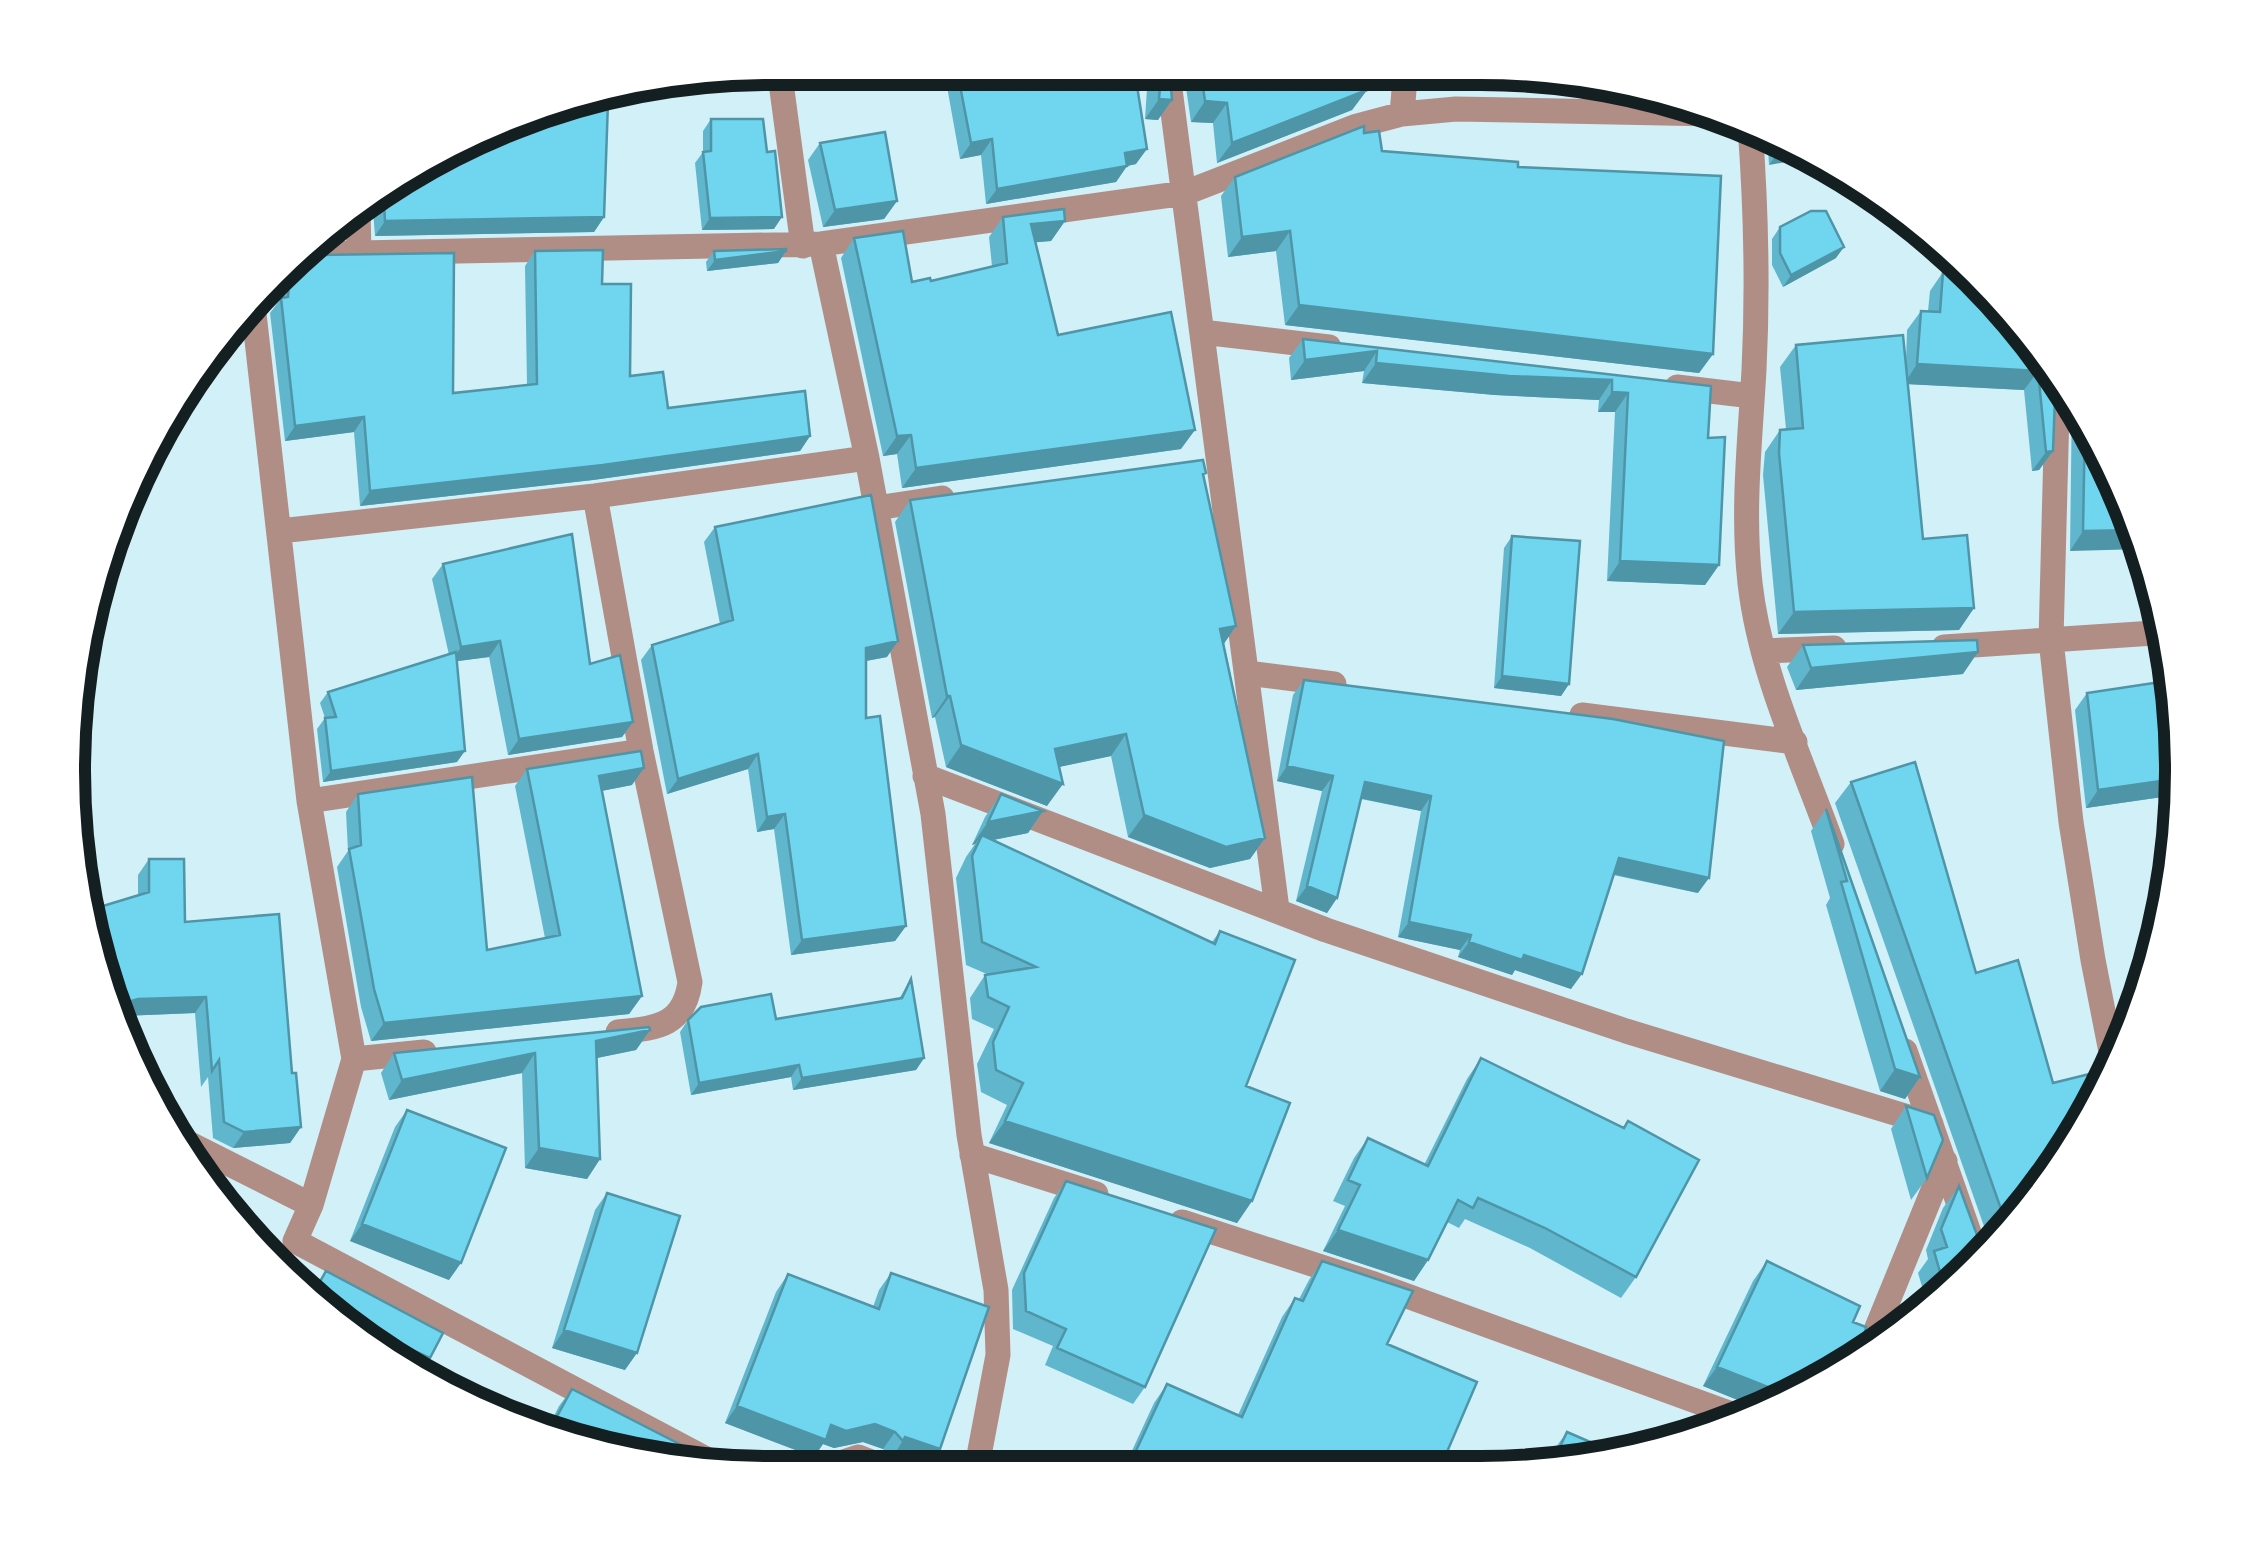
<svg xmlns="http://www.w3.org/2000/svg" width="2250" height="1541" viewBox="0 0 2250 1541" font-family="'Space Grotesk',sans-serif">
	<rect width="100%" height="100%" fill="#d2f0f8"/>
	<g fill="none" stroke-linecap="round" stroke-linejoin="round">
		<path stroke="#b18e85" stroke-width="25" d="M779,68L803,246
			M1168,74L1277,909
			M1402,114L1405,78
			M1750,126C1756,207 1758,289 1754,370C1750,441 1742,511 1750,583C1760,673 1802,760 1832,844
			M358,206L359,254
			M821,244L867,458L933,814L969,1135L996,1290L998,1355L977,1466
			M307,254L821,244L1185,193L1357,126L1402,114L1456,109L1714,114
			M253,305L309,801L354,1059L311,1205
			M1202,332L1329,347
			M2058,372L2051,640L2071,822L2093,960L2114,1067
			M1677,387L1752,396
			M595,496L641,751L690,982C684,1027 655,1028 618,1032
			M876,508L942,498
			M280,531L595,496L867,458
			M1944,647L2169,632
			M1763,651L1834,648
			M1247,673L1334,684
			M1582,715L1795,742
			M925,776L1326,930L1626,1031L1931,1124
			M309,801L641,751
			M1905,1051L1980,1264
			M354,1059L424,1052
			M172,1135L311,1205L295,1241L710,1461
			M972,1155L1096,1194
			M1182,1222L1374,1284L1748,1420
			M1865,1357L1945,1161
			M840,1463L858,1457L876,1464"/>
	</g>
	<path fill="#60b7cd" d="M944,70L1135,73L1136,164L1127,166L1116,182L986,204L981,155L960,159Z
		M1148,73L1170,74L1158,120L1145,119Z
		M1184,74L1368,77L1367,90L1352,110L1217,163L1213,123L1191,122Z
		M545,105L604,217L594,232L375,236L372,198L369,196L379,186Z
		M711,119L774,229L702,230L695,163L703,152V131Z
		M1767,132L1791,140L1769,165Z
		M1364,133L1382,151L1518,167L1713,354L1699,373L1285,325L1276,251L1228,257L1221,196L1235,177Z
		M820,143L897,201L884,219L823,227L808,160Z
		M1003,217L1065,221L1051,241L1035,242L1058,335L1181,449L902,488L897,454L883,456L841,258L854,238L912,282L931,281L992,266L989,237Z
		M1780,227L1836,258L1783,287L1772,265V239Z
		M310,251L453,393L527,385L525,266L535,251L602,284L630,376L668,408L810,436L800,451L593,480L360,506L354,432L285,441L270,313L279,301L280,279Z
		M714,251H786L778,263L707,271L706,262Z
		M1943,272L2056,370L2053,451L2039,470L2032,471L2024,390L1908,384L1923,539L1974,608L1959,630L1778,634L1763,475L1765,452L1780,430L1786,429L1780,367L1796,345L1906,361L1907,330L1921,311H1928L1930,291Z
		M1303,339L1711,386L1708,438L1719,565L1705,585L1607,581L1615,412H1598L1599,400L1495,395L1362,383L1364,371L1291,380L1289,358Z
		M2072,395L2129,501L2070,551Z
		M1204,476L1236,626L1224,643L1265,838L1250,859L1210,868L1128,837L1111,756L1059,767L1047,806L946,767L935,717L932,718L895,522L910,500Z
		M715,527L887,657L866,661V718L906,926L895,941L791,955L774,829L757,832L748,769L667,794L641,660L652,645L720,624L704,542Z
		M1512,536L1569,684L1561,696L1494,688L1504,548Z
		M443,564L590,664L633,722L622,737L508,755L489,657L457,661V762L323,782L317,729L325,718L320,703L328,692L449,655L432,579Z
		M1803,645L1963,674L1796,690L1787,667Z
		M1304,680L1698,893L1613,875L1571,989L1515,970L1512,975L1458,957L1460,950L1398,937L1421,811L1361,799L1337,898L1327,913L1296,901L1322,791L1277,781L1293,695Z
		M2087,693L2182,770L2179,803H2177L2176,795L2086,808L2075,710Z
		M527,769L632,785L601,791L642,996L629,1014L371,1041L361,1007L337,867L348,851L346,812L358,794L487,950L545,938L515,786Z
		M1851,782L1976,973L2053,1083L2064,1161L1992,1249L1835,803Z
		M1001,794L1043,811L1028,833L993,840L1212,942L1220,931L1246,1086L1252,1201L1237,1223L989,1143L1007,1105L981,1092L977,1064L994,1029L972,1019L970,998L985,975H989L966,965L956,878L966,857L975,844L972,845L985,817Z
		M1826,809L1920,1077L1905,1099L1880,1091L1826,905L1830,898L1811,831Z
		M149,859L185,922L292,1073L301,1127L290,1143L233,1148L213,1138L208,1077L201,1087L195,1013L122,1016L83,912L138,896V875Z
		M911,979L924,1058L916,1070L793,1090L791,1077L691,1095L680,1032L688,1020L776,1019L899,999Z
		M650,1030L636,1050L597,1058L600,1159L587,1179L525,1168L522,1073L389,1100L381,1073L394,1053Z
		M1481,1058L1636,1277L1621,1298L1530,1248L1465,1219L1459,1228L1447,1222L1428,1260L1414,1281L1323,1251L1345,1206L1333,1201L1354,1158L1368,1138L1424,1165L1467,1079Z
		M1906,1106L1927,1178L1911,1200L1891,1129Z
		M407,1110L449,1280L350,1241L395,1127Z
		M1066,1181L1145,1387L1133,1404L1045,1365L1053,1346L1013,1329L1012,1290L1054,1198Z
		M1959,1186L1977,1267L1928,1307L1918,1273L1928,1259L1926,1250L1943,1208Z
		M607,1193L625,1370L552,1348L595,1210Z
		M1322,1261L1387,1344L1438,1473L1124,1468L1154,1403L1167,1384L1238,1415L1282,1317L1295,1298L1299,1299L1309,1280Z
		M1767,1261L1853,1322L1863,1341L1872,1352L1871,1355L1762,1413L1760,1409L1703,1386L1753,1281Z
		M326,1271L430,1358L420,1373L310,1294Z
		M891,1273L940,1449L929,1465H924L894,1455L891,1459L883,1449L863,1442L834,1448L823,1444L814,1457L725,1423L776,1292L788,1274L873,1307L879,1290Z
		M572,1389L634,1460L547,1430L559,1406Z
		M1727,1405L1749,1420L1711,1431L1714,1425Z
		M1567,1432L1617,1460L1546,1467L1553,1451Z"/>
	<path fill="#4e95a7" d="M1367,90L1352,110L1217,163L1232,143Z
		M1159,99L1172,100L1158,120L1145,119Z
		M1205,101L1227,103L1213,123L1191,122Z
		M992,139L981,155L960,159L971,143Z
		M1797,145L1814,157L1769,165L1781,148Z
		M1147,149L1136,164L1127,166L1116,182L986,204L997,189L1125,153Z
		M897,201L884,219L823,227L835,210Z
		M604,217L594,232L375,236L385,221Z
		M782,217L774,229L702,230L710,218Z
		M1065,221L1051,241L1017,244L1031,224Z
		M353,222L342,237L324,238L340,223Z
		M1290,231L1276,251L1228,257L1242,237Z
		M1844,247L1836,258L1783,287L1791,275Z
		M786,251L778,263L707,271L715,260Z
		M1299,305L1713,354L1699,373L1285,325Z
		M1377,351L1364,371L1291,380L1305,360Z
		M1376,363L1612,380L1599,400L1495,395L1362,383Z
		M1917,364L2038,371L2024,390L1904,384Z
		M1612,392L1628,393L1615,412H1598Z
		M364,417L354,432L285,441L295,426Z
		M1195,430L1181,449L902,488L916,468Z
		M911,435L897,454L883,456L897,436Z
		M810,436L800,451L593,480L360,506L370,491Z
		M2053,451L2039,470L2032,471L2046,452Z
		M150,462L134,484L131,485L143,463Z
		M2138,530L2143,549L2070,551L2083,531Z
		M1620,561L1719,565L1705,585L1607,581Z
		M1974,608L1959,630L1778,634L1794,612Z
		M1236,626L1221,648L1220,629Z
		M500,641L489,657L451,662L461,647Z
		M898,641L887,657L855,663L866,648Z
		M1978,652L1963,674L1796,690L1811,668Z
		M1502,676L1569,684L1561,696L1494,688Z
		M947,696H950L935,717L932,718Z
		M633,722L622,737L508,755L519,739Z
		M1126,734L1111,756L1040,771L1055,749Z
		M961,745L1063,784L1047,806L946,767Z
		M465,751L457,762L323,782L331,771Z
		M758,754L748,769L667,794L678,779Z
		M1287,766L1333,776L1322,791L1277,781Z
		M644,768L632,785L586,794L599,776Z
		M2182,778L2181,787L2176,795L2086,808L2098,790Z
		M1365,782L1431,796L1421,811L1354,797Z
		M1043,811L1028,833L978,843L982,835L975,844L972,845L988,822Z
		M785,814L774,829L757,832L767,817Z
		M1144,815L1265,838L1250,859L1210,868L1128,837Z
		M1619,858L1709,878L1698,893L1608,873Z
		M1307,886L1337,898L1327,913L1296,901Z
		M1409,922L1471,935L1460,950L1398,937Z
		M906,926L895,941L791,955L802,940Z
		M1469,942L1524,955L1582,974L1571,989L1515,970L1512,975L1458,957Z
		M642,996L629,1014L371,1041L384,1023Z
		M206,997L195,1013L122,1016L118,1005L138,999Z
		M650,1030L636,1050L582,1061L596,1041Z
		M535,1053L522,1073L389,1100L402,1080Z
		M924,1058L916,1070L793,1090L802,1078Z
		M799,1065L791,1077L691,1095L699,1083Z
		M1895,1069L1920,1077L1905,1099L1880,1091Z
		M1005,1121L1252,1201L1237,1223L989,1143Z
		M301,1127L290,1143L233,1148L244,1132Z
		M539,1148L600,1159L587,1179L525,1168Z
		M362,1224L461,1263L449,1280L350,1241Z
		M1338,1230L1428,1260L1414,1281L1323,1251Z
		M564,1330L637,1353L625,1370L552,1348Z
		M1717,1367L1773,1389L1760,1409L1703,1386Z
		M737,1406L831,1425L875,1424L895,1432L883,1449L863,1442L834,1448L823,1444L814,1457L725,1423Z
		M905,1437L940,1449L929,1465H924L894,1455Z"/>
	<path fill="#70d5ee" stroke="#4e95a7" stroke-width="2.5" d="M957,70L1135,73L1147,149L1125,153L1127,166L997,189L992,139L971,143Z
		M1161,74H1170L1172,100L1159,99Z
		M1201,74L1368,77L1367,90L1232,143L1227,103L1205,101Z
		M564,101L608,102L604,217L385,221L383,185L545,105Z
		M711,119H763L767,152L775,151L782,217L710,218L703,152L711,151Z
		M1364,126V133L1379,131L1382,151L1518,162V167L1721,176L1713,354L1299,305L1290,231L1242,237L1235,177Z
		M885,132L897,201L835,210L820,143Z
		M1780,137L1791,140L1797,145L1781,148Z
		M1064,209L1065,221L1031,224L1058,335L1171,312L1195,430L916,468L911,435L897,436L854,238L903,231L912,282L930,278L931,281L1007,263L1003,217Z
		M353,211V222L340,223Z
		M1811,211H1826L1844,247L1791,275L1780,253V227Z
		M786,249V251L715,260L714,251Z
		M603,250L602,284H631L630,376L663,372L668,408L805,391L810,436L603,465L370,491L364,417L295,426L281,298L288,297L290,270L310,251L318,255L454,253L453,393L537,384L535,251Z
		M1943,272L1977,273L2056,370L2053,451L2046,452L2038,371L1917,364L1921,311L1940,312Z
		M1903,335L1923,539L1967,535L1974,608L1794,612L1779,453L1780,430L1803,428L1796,345Z
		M1303,339L1711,386L1708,438L1725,437L1719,565L1620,561L1628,393L1612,392V380L1509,376L1376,363L1377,351L1305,360Z
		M2085,419L2129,501L2138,530L2083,531Z
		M1203,460L1206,473L1203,474L1236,626L1220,629L1265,838L1226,847L1144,815L1126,734L1055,749L1063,784L961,745L950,696H947L910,500Z
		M871,495L898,641L866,648V718L880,716L906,926L802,940L785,814L767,817L758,754L678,779L652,645L733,620L715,527Z
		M572,534L590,664L620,655L633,722L519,739L500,641L461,647L443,564Z
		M1512,536L1580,541L1569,684L1502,676Z
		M1977,640L1978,652L1811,668L1803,645Z
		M456,652L465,751L331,771L325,718L336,717L328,692Z
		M1304,680L1613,719L1724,741L1709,878L1619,858L1582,974L1524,955L1522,960L1469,942L1471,935L1409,922L1431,796L1365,782L1337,898L1307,886L1333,776L1287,766Z
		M2174,680L2182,770V778L2098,790L2087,693Z
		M641,751L644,768L599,776L642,996L384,1023L374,989L349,849L361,845L358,794L472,777L487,950L560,935L527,769Z
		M1915,762L1976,973L2018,960L2053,1083L2114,1068L2064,1161L2008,1229L1851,782Z
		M1001,794L1043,811L988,822Z
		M1826,809L1920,1077L1895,1069L1841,882L1847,881Z
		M982,835L1215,944L1220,931L1295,960L1246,1086L1290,1103L1252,1201L1005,1121L1023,1083L996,1070L993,1042L1009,1007L988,997L985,975L1036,967L982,942L972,856Z
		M149,859H184L185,922L279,914L292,1073H296L301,1127L244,1132L224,1122L219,1060L212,1071L206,997L138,999L118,1005L83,912L149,892Z
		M911,979L924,1058L802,1078L799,1065L699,1083L688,1020L701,1007L771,994L776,1019L902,998Z
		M649,1027L650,1030L596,1041L600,1159L539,1148L535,1053L402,1080L394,1053Z
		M1481,1058L1624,1128L1628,1121L1699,1160L1636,1277L1545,1228L1478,1198L1473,1208L1458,1200L1428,1260L1338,1230L1360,1185L1348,1180L1368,1138L1428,1166Z
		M1906,1106L1934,1115L1943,1140L1927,1178Z
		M407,1110L506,1148L461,1263L362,1224Z
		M1066,1181L1216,1229L1145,1387L1057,1348L1066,1329L1026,1311L1024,1273Z
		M1959,1186L1984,1254L1987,1255L1977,1267L1946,1293L1934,1251L1947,1247L1941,1229Z
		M607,1193L680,1216L637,1353L564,1330Z
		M1322,1261L1413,1291L1387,1344L1477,1382L1438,1473L1128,1468L1167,1384L1242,1417L1295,1298L1303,1301Z
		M1767,1261L1860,1306L1853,1322L1866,1327L1863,1341L1872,1352H1874L1775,1406L1778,1399L1773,1389L1717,1367Z
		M326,1271L443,1333L430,1358L349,1322L312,1296Z
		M891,1273L989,1307L940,1449L905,1437L903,1441L895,1432L875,1424L846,1431L831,1425L826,1440L737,1406L788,1274L879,1309Z
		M572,1389L689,1449L682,1461L634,1460L549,1431Z
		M1727,1405L1756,1416L1749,1420L1716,1430Z
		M1567,1432L1625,1457L1617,1460L1551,1466Z"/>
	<path d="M0 0H2250V1541H0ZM770 85H1480A685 685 0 0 1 2165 770V771A685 685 0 0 1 1480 1456H770A685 685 0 0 1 85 771V770A685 685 0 0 1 770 85Z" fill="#fff" fill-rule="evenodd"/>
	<path fill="none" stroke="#141f21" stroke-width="12" d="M770 85H1480A685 685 0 0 1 2165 770V771A685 685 0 0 1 1480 1456H770A685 685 0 0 1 85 771V770A685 685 0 0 1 770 85Z"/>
</svg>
